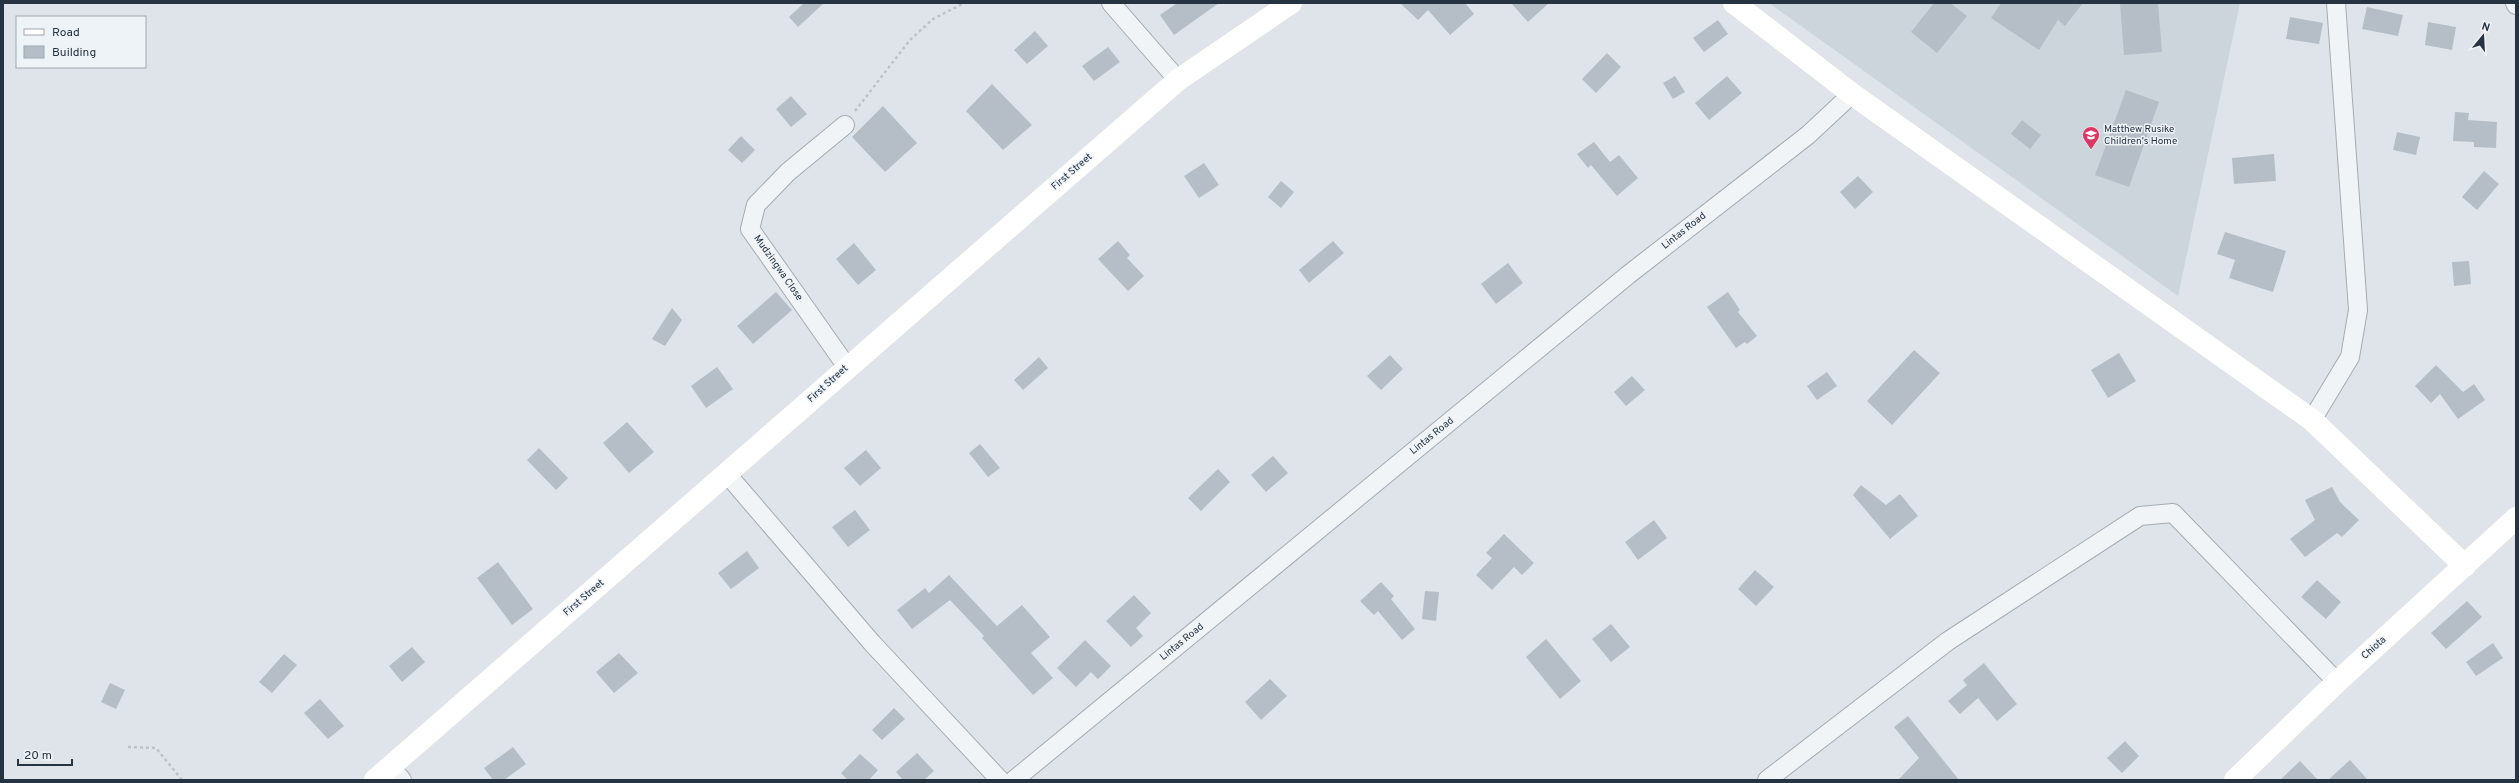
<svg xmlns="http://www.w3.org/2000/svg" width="2519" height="783" viewBox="0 0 2519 783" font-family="Overpass,sans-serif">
	<rect width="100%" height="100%" fill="#dee4e9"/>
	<path fill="#ccd4dc" d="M1769,3H2240L2178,296Z"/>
	<path fill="#b5bec7" d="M804,3H824L798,27L789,17Z
		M1177,3H1219L1174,35L1160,15Z
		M1400,3H1465L1474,14L1450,35L1428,10L1418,20Z
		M1511,3H1549L1528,22Z
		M1934,3H1950L1967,16L1937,53L1911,32Z
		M2001,3H2083L2065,26L2058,20L2039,50L1991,18Z
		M2120,3H2158L2162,52L2124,55Z
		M2367,7L2403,15L2398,36L2362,29Z
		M2290,17L2323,23L2319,44L2286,39Z
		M1718,20L1728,34L1704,52L1693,38Z
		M2428,22L2456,27L2452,50L2425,45Z
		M1035,31L1048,46L1027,64L1014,50Z
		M1108,47L1120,62L1094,81L1082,66Z
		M1607,53L1621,67L1596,93L1582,79Z
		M1675,76L1685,92L1673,99L1663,83Z
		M1727,76L1742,93L1709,120L1695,103Z
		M992,84L1032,125L1003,150L966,111Z
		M2126,90L2159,102L2129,187L2095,175Z
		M791,96L807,114L791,127L776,109Z
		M883,106L917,143L885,172L852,137Z
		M2455,112L2469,113L2468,120L2497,122L2496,148L2474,147V142L2453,141Z
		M2022,120L2041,135L2030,149L2011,134Z
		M2397,132L2420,137L2416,155L2393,150Z
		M741,136L755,150L742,163L728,150Z
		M1594,142L1610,162L1619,155L1638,178L1617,196L1591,165L1588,168L1577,154Z
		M2274,154L2276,181L2234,184L2232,158Z
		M1204,163L1219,185L1199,198L1184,176Z
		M2484,171L2499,184L2477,210L2462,197Z
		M1858,176L1873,192L1855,209L1840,192Z
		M1281,181L1294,192L1281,208L1268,197Z
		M2225,232L2286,251L2273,292L2229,278L2235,260L2217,254Z
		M1118,241L1130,255L1127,258L1144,276L1128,291L1098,259Z
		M1333,241L1344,253L1309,283L1299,270Z
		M854,243L876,270L858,285L836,259Z
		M2469,261L2471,284L2454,286L2452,262Z
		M1508,263L1523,283L1496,304L1481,284Z
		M776,292L792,310L753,344L737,326Z
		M1728,292L1740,310L1738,312L1757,336L1747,344L1745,342L1736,348L1707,307Z
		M672,308L682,320L665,346L652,339Z
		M1914,350L1940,373L1892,425L1867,401Z
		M2119,353L2136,381L2108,398L2091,370Z
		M1390,355L1403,369L1381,390L1367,376Z
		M1039,357L1048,368L1023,390L1014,380Z
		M2436,365L2463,392L2474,384L2485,400L2458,419L2440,394L2431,403L2415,386Z
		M717,367L733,389L706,408L691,386Z
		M1827,372L1837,386L1817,400L1807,386Z
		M1632,376L1645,390L1626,406L1614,392Z
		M627,422L654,452L629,473L603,443Z
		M980,444L1000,468L988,477L969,453Z
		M539,448L568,478L556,490L527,460Z
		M866,450L881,468L860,486L844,468Z
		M1273,456L1288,473L1266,492L1251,475Z
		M1218,469L1230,482L1201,511L1188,498Z
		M1861,485L1886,505L1900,494L1918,516L1890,539L1853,495Z
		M2332,487L2340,502L2359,520L2342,537L2337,533L2305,557L2290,539L2315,520L2305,500Z
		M855,510L870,530L848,547L832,527Z
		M1654,520L1667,538L1638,560L1625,542Z
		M1504,534L1534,563L1522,575L1514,567L1492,590L1476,575L1492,558L1486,553Z
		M747,551L759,568L731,589L718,573Z
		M498,562L533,609L512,625L477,578Z
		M1755,570L1774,587L1756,606L1738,589Z
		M949,575L997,626L1022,605L1050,637L1031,653L1053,678L1033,695L982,638L984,636L950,600L912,629L897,610L925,588L929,593Z
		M2317,580L2341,602L2326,619L2301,597Z
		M1381,582L1394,596L1391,599L1415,629L1402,640L1378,611L1374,615L1360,601Z
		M1425,591L1439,592L1436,621L1422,619Z
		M1134,595L1151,613L1136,628L1143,636L1131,647L1106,621Z
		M2467,601L2482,617L2446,649L2431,633Z
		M1611,624L1630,647L1611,662L1592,639Z
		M1546,639L1581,681L1560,699L1526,657Z
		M1085,640L1111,666L1098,679L1091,672L1076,687L1057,668Z
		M2493,643L2503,658L2476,676L2466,662Z
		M412,647L425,662L402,682L389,666Z
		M619,653L638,673L614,693L596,672Z
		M284,654L297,665L272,693L259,682Z
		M1984,663L2017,704L1997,721L1978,698L1960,714L1948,701L1967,685L1963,680Z
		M1270,679L1287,696L1261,720L1245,702Z
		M110,683L125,690L116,709L101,702Z
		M320,699L344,726L328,739L304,713Z
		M894,708L905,719L882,740L872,730Z
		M1908,716L1959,780H1898L1919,758L1894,727Z
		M2125,741L2139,756L2122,773L2107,758Z
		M513,747L526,764L504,780H493L484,768Z
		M917,753L934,771L924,780H903L896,772Z
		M860,754L878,770L869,780H848L841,773Z
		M2350,760L2368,780H2328Z
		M2300,761L2318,780H2280Z"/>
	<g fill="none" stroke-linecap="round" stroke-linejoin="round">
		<defs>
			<path id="street" d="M1111,3L1178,80
				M2515,3L2516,5
				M845,125L788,172L756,205L750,229L847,367
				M2312,420L2350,357L2358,310L2336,3
				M727,474L872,643L1000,780
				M391,767L402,780
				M1014,780L1628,275L1808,135L1852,94
				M1767,780L1948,641L2140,516L2173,513L2337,682"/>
		</defs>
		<use href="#street" stroke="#a3acb4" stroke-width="20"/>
		<path stroke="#bcc2c8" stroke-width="2.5" stroke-dasharray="3 3" stroke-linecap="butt" d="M855,111L910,40L933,19L964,3
			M128,747L156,748L182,780"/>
		<use href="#street" stroke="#f1f4f7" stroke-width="18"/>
		<path stroke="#fff" stroke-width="22" d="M1734,3L1852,94L2312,420L2465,566
			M375,780L1178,80L1291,3
			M2235,780L2337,682L2516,518"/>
	</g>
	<defs>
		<symbol id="school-pin" viewBox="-11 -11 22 30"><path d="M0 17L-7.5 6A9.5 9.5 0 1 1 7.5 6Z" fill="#dc3665" stroke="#eef3f7"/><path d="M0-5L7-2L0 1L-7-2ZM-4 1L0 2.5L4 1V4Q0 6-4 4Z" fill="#fff"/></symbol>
	</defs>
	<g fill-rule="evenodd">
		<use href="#school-pin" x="2081" y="125" width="20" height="27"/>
	</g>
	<g text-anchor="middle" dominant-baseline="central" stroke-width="3" stroke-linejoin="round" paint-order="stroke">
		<g font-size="10" fill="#263442" stroke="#eef3f7" text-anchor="start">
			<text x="2104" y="129">Matthew Rusike<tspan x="2104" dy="12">Children's Home</tspan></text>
		</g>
		<g font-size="10" fill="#263442" stroke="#eef3f7">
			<text transform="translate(1072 172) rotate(-41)">First Street</text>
			<text transform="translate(1684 231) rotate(-38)">Lintas Road</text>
			<text transform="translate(778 268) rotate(55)">Mudzingwa Close</text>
			<text transform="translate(828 384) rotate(-42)">First Street</text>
			<text transform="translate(1432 436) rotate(-39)">Lintas Road</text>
			<text transform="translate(584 598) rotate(-41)">First Street</text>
			<text transform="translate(1182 642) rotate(-39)">Lintas Road</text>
			<text transform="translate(2374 648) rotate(-42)">Chiota</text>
		</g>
	</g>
	<rect width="2519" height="783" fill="none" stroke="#263442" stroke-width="8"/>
	<rect x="16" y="16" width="130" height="52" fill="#eef3f7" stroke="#9ea7af"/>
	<rect x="24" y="29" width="20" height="6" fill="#ffffff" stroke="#9ea7af"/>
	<text x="52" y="36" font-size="12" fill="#263442">Road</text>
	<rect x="24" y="46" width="20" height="12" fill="#b5bec7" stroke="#9ea7af"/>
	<text x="52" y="56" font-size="12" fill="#263442">Building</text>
	<g transform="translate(2483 36) rotate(18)" stroke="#eef3f7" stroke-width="3" paint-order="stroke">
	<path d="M0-3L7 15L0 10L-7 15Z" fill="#263442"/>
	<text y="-6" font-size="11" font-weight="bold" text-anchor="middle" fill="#263442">N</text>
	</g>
	<path d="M18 759v6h54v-6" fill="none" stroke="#263442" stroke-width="2"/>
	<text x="24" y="759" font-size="12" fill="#263442" stroke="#eef3f7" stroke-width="3" paint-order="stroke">20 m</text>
</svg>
